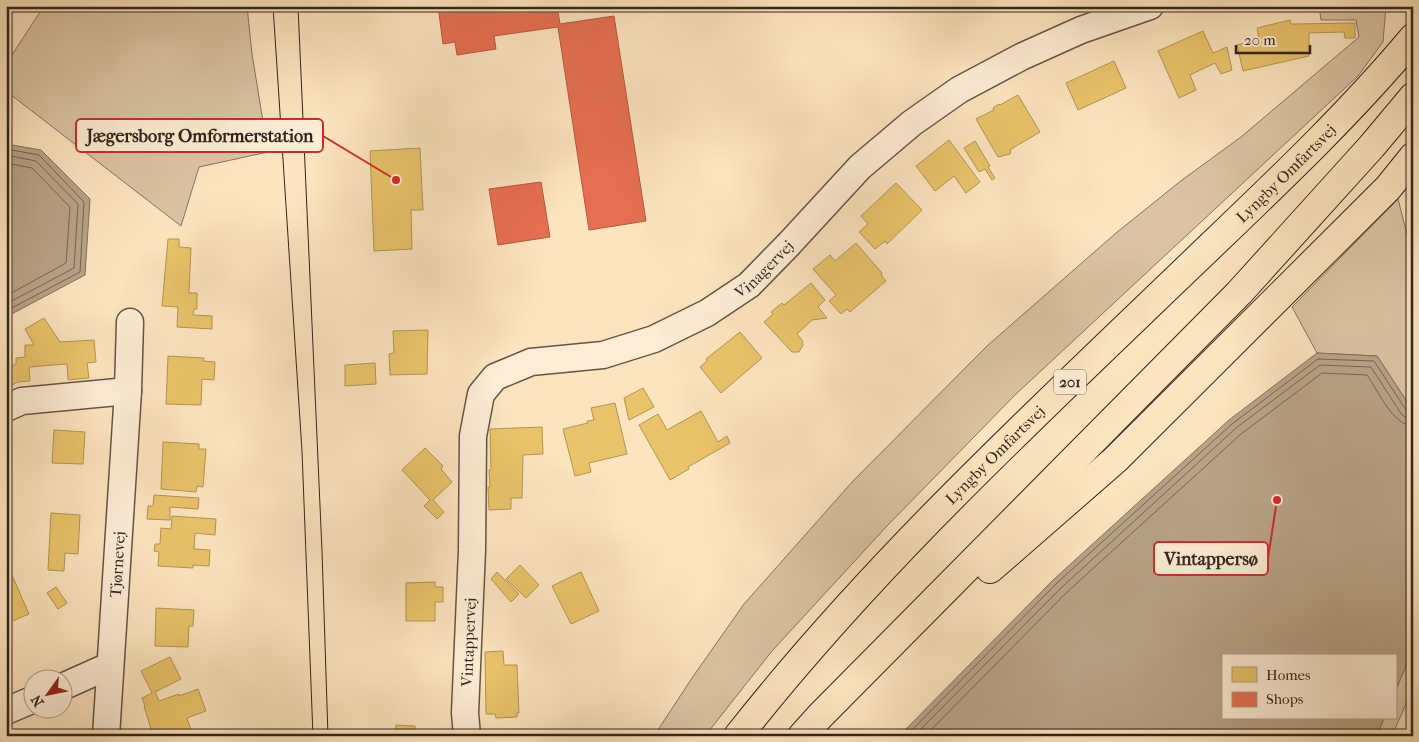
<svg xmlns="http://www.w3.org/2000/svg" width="1419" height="742" viewBox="0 0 1419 742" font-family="'IM FELL French Canon',serif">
	<rect width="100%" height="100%" fill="#fce4be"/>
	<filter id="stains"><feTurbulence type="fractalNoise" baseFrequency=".004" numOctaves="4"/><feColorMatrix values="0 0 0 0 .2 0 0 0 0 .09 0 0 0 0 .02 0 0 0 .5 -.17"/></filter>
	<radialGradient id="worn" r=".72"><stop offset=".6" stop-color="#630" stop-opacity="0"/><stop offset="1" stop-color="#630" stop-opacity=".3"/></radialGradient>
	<path fill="#dac4a3" stroke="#867460" d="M44,6H247L252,54L268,152L199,167L181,226L6,91V64Z
		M1319,6H1386L1383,42L1358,76L1015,395L887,526L772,651L705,736H654L692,678L744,604L853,481L987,346L1116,233L1182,180L1241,137L1359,37L1356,20H1321Z
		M1398,199L1413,257V411L1377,356L1317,353L1292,307Z
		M1413,649V688L1392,736H1377L1384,718H1395V692Z"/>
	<path fill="#b8a387" stroke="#83715d" d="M6,144L41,150L90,199L85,275L6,317Z
		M1317,353L1377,356L1413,411V649L1395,692V656H1223V718H1384L1377,736H899L1053,580L1229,420Z"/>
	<path fill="#e9c46a" stroke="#b29453" d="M1290,20L1291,24L1355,23V38H1345L1344,32L1309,33V56L1243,71L1237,45L1259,39L1257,28Z
		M1203,31L1213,53L1227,47L1232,70L1221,74L1215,63L1190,75L1196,90L1179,98L1158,51Z
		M1114,61L1126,88L1078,110L1066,83Z
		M1018,95L1040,132L1011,149L1010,154L998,157L976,119L994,110L993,108L999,104L1000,105Z
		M949,140L980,182L966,193L954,176L935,191L916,166Z
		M975,141L990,166L988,167L995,178L992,180L985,169L979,172L964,148Z
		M420,148L423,210H411L412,249L374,251L370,151Z
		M896,183L922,210L887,244L885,241L875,249L859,232L868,224L861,216Z
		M168,239H179V247L191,248L189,293H197V309H194L193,315L212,316V329L177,327L178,307L162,306Z
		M856,243L882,273L881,275L886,281L850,312L847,309L841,314L829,301L836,295L813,269L830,255L835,261Z
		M811,283L825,300L818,307L827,318L812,320L797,334L802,340L803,345L799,352H792L764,322L773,314L771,312L782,303L784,305Z
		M44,318L60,342L94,340L96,362L87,363L89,378L68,380L67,364L29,367L30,381L18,382L6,388V369L16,364V358L25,357V345H34L25,329Z
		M428,330L427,374L390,375L389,354L394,353L393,331Z
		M740,332L762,358L721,393L700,367L707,361L706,359Z
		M168,356L204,358L203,361L215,362L214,380L202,379L201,405L166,404Z
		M375,363L376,384L345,386V365Z
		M643,388L654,407L629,420L624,398Z
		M615,403L627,454L589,463L591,472L575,476L563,429L588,423L587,421L594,420L591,408Z
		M701,411L718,442L727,436L730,443L688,467L689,469L670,480L639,425L658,414L667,430Z
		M542,427L543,454L523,455L522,498H511V509L489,510L488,487H490L489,470H491L490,429Z
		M54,430L85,432L83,464L52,463Z
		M163,442L199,444V449H206L203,487L197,486L196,492L161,489Z
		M425,448L443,466L441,469L452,482L433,500L444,512L437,519L424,506L430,500L402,470Z
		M154,495L199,498L198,509L170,507V520L147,519L148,506H153Z
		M51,513L80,515L78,554L65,553L64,571L48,570Z
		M172,516L216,519L215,535L195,533L194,549L210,550L209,566L193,565V568L158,566L159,552L154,551L155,544H160L161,528L171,529Z
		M520,565L539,585L526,598L506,579Z
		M497,572L519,594L511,602L491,579Z
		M581,572L599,611L571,624L552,586Z
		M12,575L29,614L6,624V577Z
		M435,582V587H443V602H435V621H406V583Z
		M56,587L67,603L58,609L47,593Z
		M156,608L194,610L193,626H189L188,647L155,646Z
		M503,651L504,665H517L519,713H517V717L496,718L495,714H486L485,652Z
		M170,657L181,679L155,692L159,701L179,694V696L198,689L206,711L187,718L193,736H153L144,706H145L142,698L152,693L141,671Z
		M396,725L415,726V736H395Z"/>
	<path fill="#e76f51" stroke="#b15941" d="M438,6H557L560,24L614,16L646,221L589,230L558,27L494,36L496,49L457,55L455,42L443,44Z
		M541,182L550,237L498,245L489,189Z"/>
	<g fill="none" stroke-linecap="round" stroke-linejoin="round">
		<path stroke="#766452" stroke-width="1" d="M6,149L39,155L84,202L80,272L6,311
			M6,155L36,161L78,204L74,268L6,304
			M6,163L32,168L70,207L66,263L6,296
			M906,736L1057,583L1232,424L1318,359L1374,361L1406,410L1413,412
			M914,736L1061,588L1236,428L1320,365L1371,367L1402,415L1407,418L1413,419
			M925,736L1066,593L1241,434L1322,373L1367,375C1378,390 1392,425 1413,426"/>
		<defs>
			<g id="street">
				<path d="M6,408L22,401L128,391"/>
				<path d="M62,687L109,666"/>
				<path d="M6,711L32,700"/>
				<path id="s1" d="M106,736L128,391L130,322"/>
				<path id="s2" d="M467,736L465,713L472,550L473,436L481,394L495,377L531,362L603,355L654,339L707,313L749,285L789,244L860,167L912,123L959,90L1021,57L1081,30L1150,6"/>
			</g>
			<g id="highway">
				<path d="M990,569L1115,460L1388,188L1413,157"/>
				<path id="s3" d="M738,736C874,563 1037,413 1195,261C1270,189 1346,118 1413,38"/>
				<path d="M802,736L820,716L1239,293L1372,146L1413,97"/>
			</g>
		</defs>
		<use href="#street" stroke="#655545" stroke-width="29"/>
		<use href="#highway" stroke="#33251d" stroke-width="30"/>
		<use href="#street" stroke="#fdedd5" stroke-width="26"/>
		<use href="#highway" stroke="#fce4be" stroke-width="28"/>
		<path stroke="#33251d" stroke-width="1" d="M273,6L302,451L313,736
			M298,6L322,551L328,736"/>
		<defs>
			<path id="rail" d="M6,12L11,6"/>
		</defs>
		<use href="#rail" stroke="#33251d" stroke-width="5.5"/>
		<use href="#rail" stroke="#fdedd5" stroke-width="4" stroke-dasharray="11" stroke-linecap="butt"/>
	</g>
	<g text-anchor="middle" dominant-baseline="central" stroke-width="5" stroke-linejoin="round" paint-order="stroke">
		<rect fill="#fdedd5" stroke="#706154" stroke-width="1" x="1054" y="369.5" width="32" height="25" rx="4"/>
		<g font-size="15" font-weight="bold" fill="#33251d">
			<text x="1070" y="382">201</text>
		</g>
		<g font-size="16" fill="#33251d" stroke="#fdedd5">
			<text stroke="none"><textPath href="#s3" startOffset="786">Lyngby Omfartsvej</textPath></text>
			<text stroke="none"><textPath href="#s2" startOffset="661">Vinagervej</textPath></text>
			<text stroke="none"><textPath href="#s3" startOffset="381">Lyngby Omfartsvej</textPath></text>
			<text stroke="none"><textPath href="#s1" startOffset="172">Tjørnevej</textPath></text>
			<text stroke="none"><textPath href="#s2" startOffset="94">Vintappervej</textPath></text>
		</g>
	</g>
	<path fill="none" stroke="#d62828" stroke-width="2" d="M396 180L323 136M1277 500L1268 558"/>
	<g fill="#d62828" stroke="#fdedd5" stroke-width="2">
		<circle cx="396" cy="180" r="5"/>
		<circle cx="1277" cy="500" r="5"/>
	</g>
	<g fill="#fdedd5" stroke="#d62828" stroke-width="2">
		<rect x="76" y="119" width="247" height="33" rx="5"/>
		<rect x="1154" y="542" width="114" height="33" rx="5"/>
	</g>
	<g font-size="18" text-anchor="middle" font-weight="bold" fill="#33251d">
		<text x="200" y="142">Jægersborg Omformerstation</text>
		<text x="1211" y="565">Vintappersø</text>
	</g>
	<rect width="1419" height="742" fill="none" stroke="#fce4be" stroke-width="25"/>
	<rect x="8" y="8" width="1404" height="727" fill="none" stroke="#33251d" stroke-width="2.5"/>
	<rect x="12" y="12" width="1394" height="717" fill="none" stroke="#33251d"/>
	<rect x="1222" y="654" width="175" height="65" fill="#fdedd5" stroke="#ac9d8b"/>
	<rect x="1232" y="667" width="25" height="15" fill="#e9c46a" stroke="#ac9d8b"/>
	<text x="1266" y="680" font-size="15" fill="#33251d">Homes</text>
	<rect x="1232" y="692" width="25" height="15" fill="#e76f51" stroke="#ac9d8b"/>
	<text x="1266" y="704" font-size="15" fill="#33251d">Shops</text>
	<g transform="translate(48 694) rotate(237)"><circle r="24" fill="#fdedd5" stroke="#ac9d8b"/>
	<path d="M0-4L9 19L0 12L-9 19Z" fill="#8f2418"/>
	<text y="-8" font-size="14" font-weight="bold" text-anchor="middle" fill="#33251d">N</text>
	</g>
	<path d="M1236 45v8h74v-8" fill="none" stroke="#33251d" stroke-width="2.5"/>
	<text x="1244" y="45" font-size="15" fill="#33251d" stroke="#fdedd5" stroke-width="4" paint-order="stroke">20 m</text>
	<rect width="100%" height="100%" filter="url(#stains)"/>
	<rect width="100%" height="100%" fill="url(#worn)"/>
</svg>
